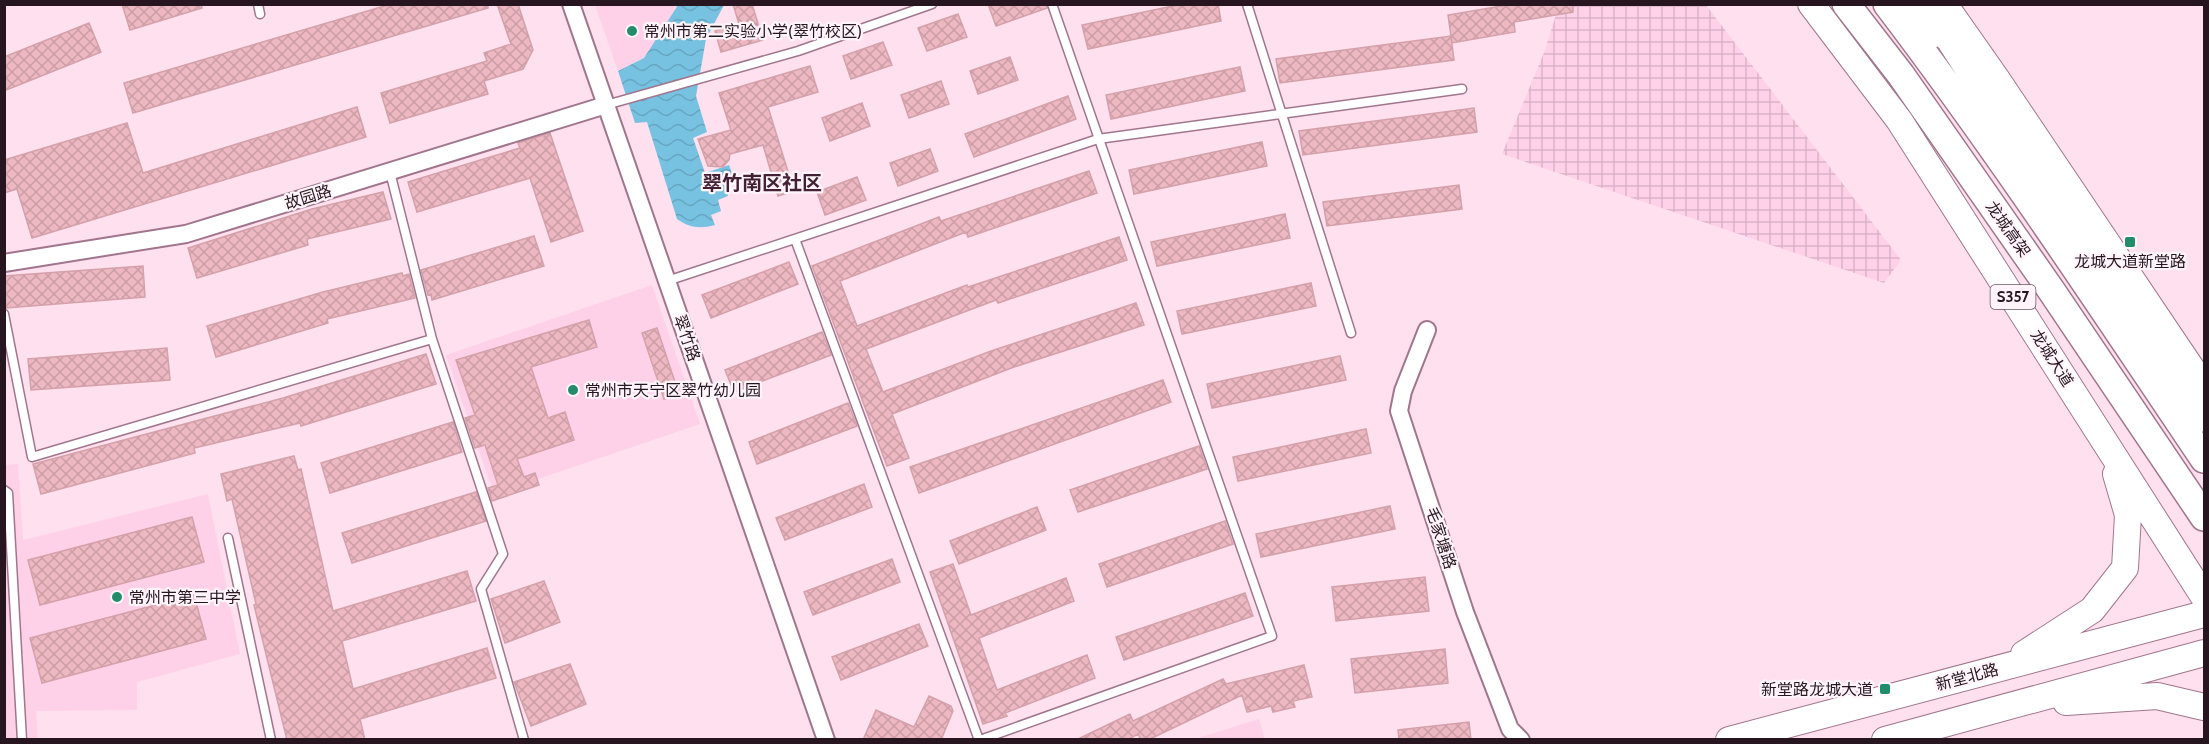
<svg xmlns="http://www.w3.org/2000/svg" width="2209" height="744" viewBox="0 0 2209 744" font-family="Cabin,'Noto Sans SC',sans-serif">
	<defs>
		<pattern id="industrial-grid" width="8" height="8" patternUnits="userSpaceOnUse" patternTransform="scale(1.5)"><rect width="8" height="8" fill="#fed1e8"/><path d="M0 4h8M4 0v8" fill="none" stroke="#dab3c7"/></pattern>
		<pattern id="water-waves" width="16" height="10" patternUnits="userSpaceOnUse" patternTransform="scale(1.5)"><rect width="16" height="10" fill="#77c2e1"/><path d="M0 5q4-4 8 0t8 0" fill="none" stroke="#67a6c1"/></pattern>
		<pattern id="building-cross-hatch" width="8" height="8" patternUnits="userSpaceOnUse" patternTransform="scale(1.5)"><rect width="8" height="8" fill="#edb8c1"/><path d="M0 0l8 8M0 8l8-8" fill="none" stroke="#cb9da5"/></pattern>
	</defs>
	<rect width="100%" height="100%" fill="#fee0ef"/>
	<path fill="#fed1e8" d="M595,5H678L644,58L618,71Z
		M652,285L700,424L494,494L446,355Z
		M18,464L23,540L208,494L240,654L137,682V710L36,711L38,739L5,740V465Z
		M1259,719L1265,739H1195Z"/>
	<path fill="url(#industrial-grid)" d="M1559,5H1706L1901,260L1884,283L1502,154L1545,50Z"/>
	<path fill="url(#water-waves)" d="M678,5H724L706,39L696,96L707,132L693,138L705,173L729,165L735,182L726,185L728,196L718,200L721,211L711,215L715,225C700,229 690,228 677,219L647,122L635,123L618,71L644,58Z"/>
	<path fill="url(#building-cross-hatch)" stroke="#d4a1aa" stroke-width="1.5" d="M122,4H201L202,8L130,30Z
		M391,4H488V8L133,113L124,83Z
		M497,4H518L533,50L523,69L484,81L488,94L390,123L381,93L487,61L484,53L511,44Z
		M733,4H752L763,40L721,52L715,31L739,24Z
		M988,4H1046L1047,8L996,26Z
		M1182,4H1218L1221,21L1088,49L1082,25Z
		M1513,4H1573V12L1514,22L1515,32L1452,43L1448,15Z
		M958,14L967,37L927,51L918,28Z
		M89,23L101,52L4,91V57Z
		M1451,36L1454,60L1280,83L1276,59Z
		M883,42L892,65L851,79L843,56Z
		M1010,57L1018,80L978,94L970,71Z
		M810,66L818,92L768,107L794,191L778,196L763,145L730,154L729,160L723,167L708,166L698,139L731,130L719,93Z
		M1240,67L1245,91L1111,119L1106,95Z
		M941,81L949,104L909,118L901,95Z
		M1068,96L1076,119L974,157L965,134Z
		M862,103L870,126L830,141L822,118Z
		M357,107L366,137L32,238L17,189L4,193V160L127,123L143,173Z
		M1474,108L1477,132L1303,155L1299,131Z
		M550,133L583,231L551,242L530,178L417,212L408,182L520,148L518,143Z
		M1262,142L1267,166L1134,194L1129,170Z
		M930,149L938,171L898,186L890,163Z
		M1089,171L1097,193L968,237L966,232L840,281L857,326L967,285L968,287L1119,237L1127,260L998,303L996,300L866,349L883,392L991,351L1136,303L1144,325L1014,367L892,414L909,458L887,466L812,266L939,217L941,221Z
		M857,177L866,200L825,215L817,192Z
		M1459,185L1462,209L1327,226L1323,202Z
		M383,192L391,219L307,239L308,245L197,278L188,248L312,209Z
		M1285,214L1290,238L1157,266L1151,242Z
		M534,236L544,266L432,300L431,294L428,295L421,270Z
		M789,262L798,284L711,318L702,295Z
		M143,266L145,297L6,308L4,276Z
		M402,273L403,276L409,274L415,298L327,319L328,323L216,357L207,326L323,292Z
		M1311,283L1316,306L1182,334L1177,311Z
		M589,320L597,347L531,367L548,418L565,412L574,440L517,459L524,477L535,473L539,485L492,501L488,488L498,485L485,445L475,448L465,418L475,415L456,360Z
		M657,328L679,394L664,399L642,333Z
		M822,332L831,355L734,392L725,370Z
		M167,348L170,380L31,390L28,359Z
		M426,354L436,384L301,426L300,423L194,448L195,453L41,494L33,464L283,398Z
		M1340,356L1346,380L1212,408L1207,384Z
		M1163,380L1171,402L919,493L910,467Z
		M848,403L857,426L757,464L749,442Z
		M453,422L462,452L330,493L321,463Z
		M1366,429L1371,453L1238,481L1233,457Z
		M1199,446L1207,469L1078,512L1070,490Z
		M294,456L298,470L301,469L333,611L467,571L476,601L342,641L353,689L487,648L496,678L360,719L365,740H287L254,605L256,604L232,499L227,501L221,474Z
		M864,484L872,507L785,540L776,518Z
		M476,492L486,521L352,563L342,533Z
		M1390,506L1395,529L1261,557L1256,534Z
		M1037,507L1046,530L959,564L950,541Z
		M192,517L204,562L40,605L28,560Z
		M1225,521L1233,544L1107,587L1099,564Z
		M892,559L900,582L813,615L804,592Z
		M953,564L971,615L1066,578L1074,601L979,638L997,690L1087,655L1095,678L1005,713L1007,716L983,724L930,572Z
		M1425,577L1429,611L1336,621L1332,587Z
		M544,581L560,622L505,643L491,599Z
		M1245,593L1253,616L1124,660L1116,637Z
		M194,595L206,639L42,683L30,638Z
		M919,624L928,646L841,680L832,657Z
		M1445,649L1448,683L1355,693L1351,659Z
		M570,664L586,704L531,726L514,682Z
		M1304,665L1312,697L1293,701L1295,707L1273,712L1271,706L1247,712L1242,695L1148,740H1141L1138,734L1127,740H1076L1130,714L1133,721L1223,679L1226,684Z
		M929,696L951,706L953,711L941,740H863L876,710L914,727Z
		M1469,722L1471,740H1399L1398,730Z"/>
	<g fill="none" stroke-linecap="round" stroke-linejoin="round">
		<defs>
			<path id="service" d="M258,4L260,14
				M1247,4L1351,333
				M606,105L798,51L932,4
				M390,172L432,339
				M795,239L979,740
				M667,281L1098,139L1462,89
				M4,314L32,457L432,339L503,554L481,589L524,740
				M4,490L8,493L22,740
				M228,538L271,740
				M980,740L1272,636L1052,4"/>
			<path id="minor" d="M571,4L826,740
				M4,263L186,234L606,105
				M1427,330L1403,391L1399,411L1465,612L1510,729L1521,740"/>
			<path id="primary" d="M1811,4L1899,120L2204,597
				M1905,4L1930,36
				M1944,4L1996,78L2204,387
				M2024,654L2092,610L2125,568L2128,515L2116,474
				M2066,702L2157,696L2204,707
				M1729,740L2204,614
				M1885,740L2204,653"/>
			<path id="trunk" d="M1846,4L1901,75L2051,290L2204,517
				M1887,4C1999,151 2101,306 2204,459
				M1921,4L1950,40L2030,164L2100,256L2204,418"/>
		</defs>
		<use href="#service" stroke="#a1768d" stroke-width="11"/>
		<use href="#minor" stroke="#a1768d" stroke-width="20"/>
		<use href="#primary" stroke="#a1768d" stroke-width="28"/>
		<use href="#trunk" stroke="#a1768d" stroke-width="30"/>
		<use href="#service" stroke="#fff" stroke-width="8"/>
		<use href="#minor" stroke="#fff" stroke-width="16"/>
		<use href="#primary" stroke="#fff" stroke-width="26"/>
		<use href="#trunk" stroke="#fff" stroke-width="27"/>
	</g>
	<g fill="#238d6b" stroke="#fef4f9" stroke-width="2">
		<circle cx="632" cy="31" r="6"/>
		<rect x="2124" y="236" width="12" height="12" rx="3"/>
		<circle cx="573" cy="390" r="6"/>
		<circle cx="117" cy="597" r="6"/>
		<rect x="1879" y="683" width="12" height="12" rx="3"/>
	</g>
	<g text-anchor="middle" dominant-baseline="central" stroke-width="4.5" stroke-linejoin="round" paint-order="stroke">
		<rect fill="#fef4f9" stroke="#685960" stroke-width="1.5" x="1990.5" y="285" width="45" height="24" rx="4.5"/>
		<g font-size="15" font-weight="bold" fill="#27161f">
			<text x="2013" y="297">S357</text>
		</g>
		<g font-size="16" fill="#27161f" stroke="#fef4f9" text-anchor="start">
			<text x="644" y="31">常州市第二实验小学(翠竹校区)</text>
			<text x="2130" y="261" text-anchor="middle">龙城大道新堂路</text>
			<text x="585" y="390">常州市天宁区翠竹幼儿园</text>
			<text x="129" y="597">常州市第三中学</text>
			<text x="1873" y="689" text-anchor="end">新堂路龙城大道</text>
		</g>
		<g font-size="16" fill="#27161f" stroke="#fef4f9">
			<text transform="translate(308 197) rotate(-17)">故园路</text>
			<text transform="translate(2008 229) rotate(55)">龙城高架</text>
			<text transform="translate(687 338) rotate(71)">翠竹路</text>
			<text transform="translate(2052 358) rotate(57)">龙城大道</text>
			<text transform="translate(1441 538) rotate(72)">毛家塘路</text>
			<text transform="translate(1967 677) rotate(-15)">新堂北路</text>
		</g>
		<g font-size="20" font-weight="bold" fill="#442034" stroke="#fef4f9">
			<text x="762" y="183">翠竹南区社区</text>
		</g>
	</g>
	<rect width="2209" height="744" fill="none" stroke="#27161f" stroke-width="12"/>
</svg>
